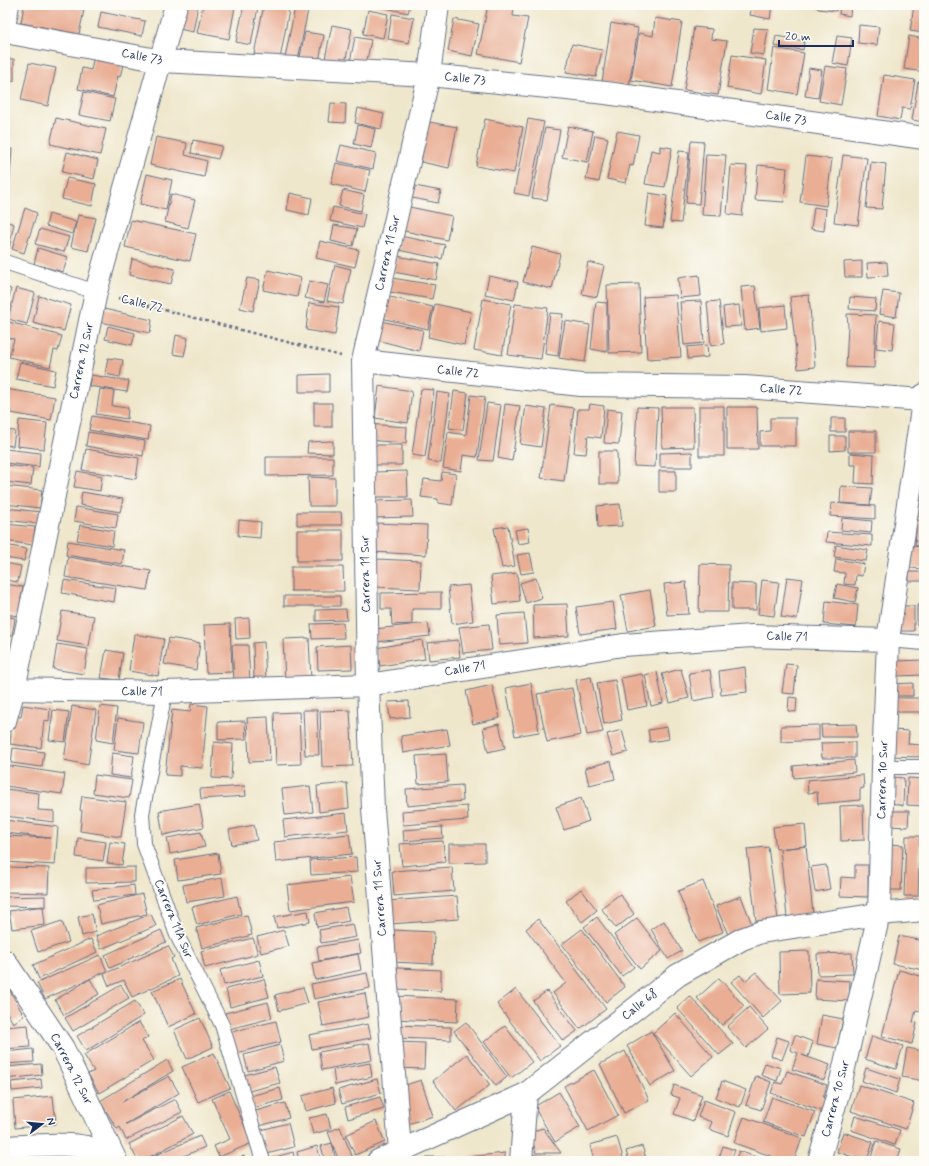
<svg xmlns="http://www.w3.org/2000/svg" width="929" height="1166" viewBox="0 0 929 1166" font-family="Mynerve,sans-serif">
	<rect width="100%" height="100%" fill="#fdfcf7"/>
	<filter id="ink" filterUnits="userSpaceOnUse"><feTurbulence type="fractalNoise" baseFrequency=".025" numOctaves="2"/><feDisplacementMap in="SourceGraphic" scale="8" xChannelSelector="R" yChannelSelector="G"/><feConvolveMatrix kernelMatrix="1 2 1 2 8 2 1 2 1" color-interpolation-filters="sRGB"/></filter>
	<filter id="wash" filterUnits="userSpaceOnUse"><feTurbulence type="fractalNoise" baseFrequency=".012" numOctaves="4" result="noise"/><feDisplacementMap in="SourceGraphic" scale="16" xChannelSelector="R" yChannelSelector="G"/><feGaussianBlur stdDeviation="0.9" result="paint"/><feColorMatrix in="noise" values="0 0 0 0 0 0 0 0 0 0 0 0 0 0 0 0 0 1.4 0 .05"/><feComposite in="paint" operator="in"/></filter>
	<g filter="url(#wash)">
		<rect width="100%" height="100%" fill="#efe7cc"/>
		<g id="blocks">
			<path fill="#e9ae94" d="M24,5H76L75,8L84,10L79,34L21,23Z
				M183,5H198L193,32L179,29Z
				M203,5H224L235,7L229,39L197,33Z
				M244,5L258,7L251,45L236,42Z
				M264,5H290L280,59L254,54Z
				M373,5H410L408,13Z
				M454,5H469L468,9Z
				M488,5L500,8V5L514,8L513,16L528,18L519,62L478,54Z
				M752,5H772L770,19L750,15Z
				M818,5H836V11L818,9Z
				M840,5H851L850,16L839,14Z
				M914,5H924V33L910,31Z
				M295,7L308,10L298,60L285,58Z
				M368,10L388,14L383,38L363,34Z
				M101,12L145,21L142,36L98,27Z
				M392,14L414,18L409,43L388,39Z
				M655,18L682,22L672,87L631,80L639,33L653,36Z
				M454,19L479,24L472,56L448,51Z
				M611,23L638,28L629,87L602,82Z
				M332,25L352,29L345,63L325,59Z
				M859,25L879,27L877,45L858,43Z
				M694,27L712,29L711,39L727,41L718,95L684,90Z
				M754,28L768,29L764,55L750,53Z
				M305,32L324,35L319,61L300,57Z
				M776,36L804,41L803,50L774,46Z
				M837,36L852,38L848,66L832,63Z
				M909,36L924,39V72L904,69Z
				M355,37L371,40L366,65L350,62Z
				M572,44L602,50L596,77L566,72Z
				M774,48L804,53L797,94L768,89Z
				M95,50L125,57L120,77L118,76L113,97L78,89L82,68L91,70Z
				M732,55L766,60L761,94L727,88Z
				M5,59H14V81H5Z
				M29,63L56,68L48,106L21,100Z
				M825,66L847,69L841,105L819,101Z
				M809,68L822,70L818,98L805,96Z
				M884,75L915,80L910,109L902,108L900,120L878,116Z
				M918,82L924,83V122L912,120Z
				M84,92L115,99L110,121L79,115Z
				M331,103L346,104L345,123L329,122Z
				M358,108L384,114L381,129L355,123Z
				M56,118L106,129L100,155L50,144Z
				M485,119L523,127L514,173L476,166Z
				M528,119L544,122L529,196L514,193Z
				M429,122L457,127L449,168L421,162Z
				M358,125L375,129L371,148L354,144Z
				M568,126L593,131L587,162L562,157Z
				M545,128L560,130L547,200L532,198Z
				M617,131L639,135L633,166L630,165L626,183L607,179Z
				M595,135L608,138L599,182L586,179Z
				M156,137L187,143L185,155L207,161L204,177L150,165Z
				M193,140L222,146L218,159L191,153Z
				M691,141L704,142L699,204L686,203Z
				M341,145L376,153L373,169L337,161Z
				M660,146L672,148L665,187L645,184L651,150L660,152Z
				M5,148L12,149L9,189L5,188Z
				M679,151L689,152L681,223L670,222Z
				M67,152L98,160L94,179L62,172Z
				M706,154L726,155L721,216L702,215Z
				M843,155L867,158L858,225L834,222Z
				M806,156L832,159L826,206L800,202Z
				M871,162L886,164L882,209L866,208Z
				M336,163L370,170L365,192L331,184Z
				M731,165L747,166L742,216L727,214Z
				M758,165L787,168L784,202L755,200Z
				M147,174L172,180L166,210L140,204Z
				M67,178L96,184L92,206L62,199Z
				M410,185L441,191L438,203L407,197Z
				M343,190L364,195L361,211L339,206Z
				M290,193L312,198L309,215L287,210Z
				M649,193L667,196L663,228L645,226Z
				M171,194L195,200L188,228L165,222Z
				M405,206L452,216L447,240L400,230Z
				M333,207L365,214L362,228L330,221Z
				M814,207L826,209L824,231L811,229Z
				M25,208L37,213L24,253L12,249Z
				M49,214L76,222L72,234L46,226Z
				M78,215L96,218L88,251L71,247Z
				M131,220L196,234L190,261L125,247Z
				M5,221L14,224L9,248L5,247Z
				M334,225L357,229L353,246L331,241Z
				M40,229L69,237L64,252L35,244Z
				M400,236L445,245L442,259L398,250Z
				M320,241L359,250L355,267L316,258Z
				M532,247L560,254L552,289L523,282Z
				M38,248L68,257L63,272L34,264Z
				M397,256L439,264L436,280L394,272Z
				M132,259L175,269L171,284L129,275Z
				M862,261V277H845L844,262Z
				M588,262L604,266L597,297L582,294Z
				M887,262L888,276L868,277L867,263Z
				M335,265L351,269L343,304L327,301Z
				M268,270L301,278L297,297L263,290Z
				M699,275L701,296L680,298L678,278Z
				M489,276L518,282L514,300L485,294Z
				M247,278L260,280L253,311L240,308Z
				M392,278L435,285L432,299L390,292Z
				M309,281L328,285L324,302L305,298Z
				M639,284L641,352L609,353L607,285Z
				M755,286L760,328L745,330L741,287Z
				M5,287L11,289L6,310L5,309Z
				M16,288L35,293L27,324L8,319Z
				M883,291L899,293L896,317L879,314Z
				M382,295L433,307L428,329L377,317Z
				M676,295L681,357L647,359L643,297Z
				M809,295L815,367L798,369L790,297Z
				M39,296L71,305L64,331L33,323Z
				M850,297L876,299L875,311L849,309Z
				M483,299L511,304L502,355L474,350Z
				M701,301L704,343L684,345L680,302Z
				M719,301L724,344L711,346L707,302Z
				M596,302L607,303V352L591,349Z
				M309,303L339,307L335,335L306,330Z
				M435,304L471,312L464,345L428,337Z
				M515,304L548,308L541,359L508,355Z
				M739,305L741,326L725,327L723,307Z
				M785,305L787,328L761,331L759,308Z
				M104,309L152,320L150,333L101,322Z
				M550,313L563,314L558,356L545,354Z
				M847,314L876,315L874,368L846,367L848,325Z
				M381,321L423,330L419,351L377,340Z
				M565,321L590,325L585,362L559,358Z
				M879,321L895,323L892,350L876,348Z
				M9,322L62,336L58,351L54,350L50,367L9,357L14,339L5,337Z
				M108,326L135,333L132,345L105,339Z
				M176,335L188,338L184,356L173,354Z
				M707,345L708,357L688,359L687,347Z
				M108,358L123,360L120,377L105,374Z
				M20,362L56,370L53,386L16,379Z
				M329,374V392H299V375Z
				M91,375L129,381L127,392L89,386Z
				M379,386L412,391L408,423L375,418Z
				M5,389L55,397L51,420L5,412Z
				M100,389L114,391L112,406L128,408L127,419L96,414Z
				M421,389L434,390L425,457L412,455Z
				M454,391L468,393L463,430L449,428Z
				M437,392L450,394L441,463L428,461Z
				M471,395L485,397L477,457L463,455L461,471L443,468L448,432L466,435Z
				M314,403H332V427H314Z
				M487,403L501,405L493,461L479,460Z
				M505,404L520,406L512,461L498,458Z
				M590,404L604,406L601,438L588,436L586,454L574,453L578,409H589Z
				M551,405L574,408L564,481L541,478Z
				M526,406L546,409L541,447L520,444Z
				M699,406H724V456H699Z
				M637,407L658,408L655,467L634,466Z
				M661,407H693L694,447L662,448Z
				M727,407H757L758,449H727Z
				M607,409L622,411L619,444L604,443Z
				M92,416L150,426L148,440L89,430Z
				M770,418H796V446H760V432L770,431Z
				M831,418H845V432H831Z
				M19,420L47,423L44,449L17,446Z
				M367,424L407,427L406,443L366,440Z
				M5,430L15,431L13,446L5,445Z
				M848,431H876V452H848Z
				M88,432L145,441L143,456L86,446Z
				M830,436H845V450L830,451Z
				M333,441V454L307,453L308,442Z
				M370,445H402V465H370Z
				M5,449L40,453L39,467L5,463Z
				M86,449L139,458L136,479L82,470Z
				M599,451H617L618,484H599Z
				M692,452V467H660V453Z
				M850,453L874,455L873,484L855,483L856,465H850Z
				M266,457H333V475L266,476Z
				M5,465L33,468L31,485L5,482Z
				M77,471L102,476L100,491L74,487Z
				M407,471L408,497H374V472Z
				M659,471H676V492H659Z
				M442,472L456,474L452,505L438,503V499L421,497L424,479L441,481Z
				M308,477L335,478V506H309Z
				M920,483H924V496L918,495Z
				M5,486L42,490L40,508L5,504Z
				M841,486L872,488L870,505L840,503Z
				M82,492L123,499L120,512L80,505Z
				M412,500L413,517L372,518L371,501Z
				M917,500L924,501V517L915,516Z
				M831,503L875,506V519L830,516Z
				M620,504L622,526L598,527L597,506Z
				M76,507L118,514L116,528L74,521Z
				M5,508L41,512L40,524L5,520Z
				M297,512H341L342,525H297Z
				M842,518L872,521L871,533L841,530Z
				M239,520L261,522L260,538L238,536Z
				M917,520L924,521V546H915Z
				M375,523L427,525L426,555L373,552Z
				M5,524L35,527L33,545L5,541Z
				M80,525L114,531L112,546L77,540Z
				M508,526L515,566L502,568L494,528Z
				M528,528L530,542L518,544L515,530Z
				M297,530H343V561H297Z
				M827,532L872,535V546L826,542Z
				M68,541L124,550L122,564L66,555Z
				M5,545L27,549L24,561L5,558Z
				M836,545L868,550L866,561L834,557Z
				M913,546L924,547V569L910,568Z
				M530,553L534,572L521,574L517,555Z
				M68,557L151,571L147,590L65,577Z
				M376,559L421,561L420,589L375,587Z
				M836,559L864,564L862,576L856,575L855,585L844,584L845,573L834,572Z
				M5,563L21,566L18,582L5,580Z
				M700,564L729,565L728,612H699Z
				M291,567H343L344,591H291Z
				M909,572H924V581H909Z
				M517,573L520,601L494,604L491,576Z
				M787,577L803,579L797,619L781,617Z
				M536,578L542,598L526,603L520,583Z
				M64,580L116,588L114,602L62,593Z
				M762,580L779,582L774,616L758,614Z
				M686,582L689,614L667,615L664,584Z
				M732,583L756,584V610H732Z
				M5,584L23,587L18,616L5,614Z
				M837,584L858,588L855,602L834,598Z
				M469,585L473,621L452,624L448,587Z
				M650,590L656,626L628,631L621,595Z
				M441,592V609H412V624L392,625L391,609H381V593Z
				M284,596H340V606H284Z
				M826,601L858,605L856,627L824,624Z
				M613,602L617,629L580,634L576,607Z
				M567,604L569,636L534,638L533,605Z
				M924,604V626H917V605Z
				M896,606H914V631H896Z
				M346,609L347,620L316,621V610Z
				M62,611L94,616L89,646L57,641Z
				M524,613L527,643L499,645L497,615Z
				M5,616L15,618L12,636L5,635Z
				M249,618L250,638L236,639L235,619Z
				M343,623L344,638L312,639L311,624Z
				M428,623L430,636L376,642L375,629Z
				M230,624L232,672L206,673L204,625Z
				M489,624L492,650L463,653L459,627Z
				M134,634L164,639L158,676L129,671Z
				M169,638L200,643L196,670L164,664Z
				M309,638L311,680L285,681L283,639Z
				M422,640L425,659L380,666L376,648Z
				M458,640L460,657L429,660L427,643Z
				M264,642L266,679H254L253,643Z
				M57,644L88,649L84,674L53,669Z
				M232,645H248L250,681H234Z
				M351,645L352,669L318,670L317,647Z
				M106,650L123,653L119,680L101,678Z
				M924,660V675L896,676L895,661Z
				M786,664L797,665L794,694L782,693Z
				M745,667L747,692L721,695L719,671Z
				M681,669L689,698L670,703L662,674Z
				M710,670L714,697L693,701L689,673Z
				M657,672L663,703L651,706L645,675Z
				M642,674L647,706L627,710L621,678Z
				M591,677L603,732L587,735L576,680Z
				M615,680L622,720L604,724L597,683Z
				M531,683L539,732L515,736L506,688Z
				M913,683V696H892V684Z
				M492,685L500,718L473,724L466,691Z
				M572,688L581,735L547,742L537,694Z
				M789,697L797,698L796,712L788,711Z
				M890,698H924V712H890Z
				M409,701L410,717L390,719L388,702Z
				M191,704L208,706L202,768L180,766V776L165,775L172,710L190,712Z
				M23,705L50,709L49,721L44,720L41,748L10,744L13,716L21,717Z
				M72,706L96,710L88,765L64,760Z
				M100,706L117,708L113,743L96,740Z
				M53,710L69,712L65,742L49,740Z
				M303,710H317L319,755H305Z
				M350,710L353,766L322,767L320,711Z
				M299,712L301,764L276,765L274,713Z
				M268,717L270,761L249,762L247,718Z
				M118,718L143,722L139,753L114,750Z
				M245,721L246,739L218,740V722Z
				M499,724L505,748L488,752L483,728Z
				M856,724L857,737H822L821,725Z
				M819,725V740L781,742V726Z
				M667,727L669,739L650,742L648,730Z
				M447,729L450,745L403,753L401,736Z
				M622,730L628,752L613,756L607,734Z
				M891,730L909,731L908,744L922,745L921,757L890,756Z
				M214,742L233,744L231,779L212,778Z
				M855,742V758H822L821,743Z
				M13,748L44,752L42,767L11,763Z
				M112,753L134,756L131,778L110,775Z
				M446,754L448,782L418,784L416,756Z
				M854,760L855,772L794,778L793,766Z
				M611,761L615,779L589,785L585,768Z
				M5,765L65,774L62,794L5,786Z
				M95,775L132,780L129,798L93,793Z
				M863,775L864,788L860,789V800L818,804L817,792L808,793L807,780Z
				M892,777L904,778L903,806L889,802Z
				M908,778L924,779V806L907,805Z
				M347,783L349,808L319,812L317,786Z
				M462,785L463,801L407,806L406,789Z
				M245,786L246,796L201,799L200,789Z
				M310,786L313,812L285,815L282,789Z
				M5,789L39,793L38,810L54,811V822L5,816Z
				M82,796L126,802L121,837L80,831L82,811L80,810Z
				M581,798L589,821L564,830L556,807Z
				M199,804L204,827L163,835L159,811Z
				M863,805L864,840L841,841L840,806Z
				M467,806L468,820L403,825L402,811Z
				M888,811H909L908,827L887,826Z
				M346,813L348,830L285,837L283,820Z
				M5,820L58,827L55,865L5,862V836L50,838L5,833Z
				M805,824L807,846L776,849L773,827Z
				M254,825L257,840L232,845L229,830Z
				M442,827L443,838L404,841L403,830Z
				M201,832L205,847L170,854L167,838Z
				M349,834L352,854L276,862L274,842Z
				M906,836H920L918,896H904Z
				M78,838L106,842L103,861L76,857Z
				M443,841L445,862L402,866L400,844Z
				M110,842L125,844L122,865L107,863Z
				M449,844H485V862L449,863Z
				M889,844L903,845L901,890H888Z
				M806,846L813,914L787,917L780,849Z
				M768,847L778,919L756,921L747,849Z
				M218,853L221,874L178,880L175,860Z
				M356,857L357,872L311,875L310,860Z
				M826,865L830,889L815,892L811,867Z
				M855,865H868V897L840,896L841,877L855,878Z
				M5,867L49,868L48,893L5,892Z
				M135,867V882L86,883V868Z
				M452,867L454,891L394,896L392,871Z
				M922,867H924V898H921Z
				M350,877L354,902L290,910L287,885Z
				M222,878L225,896L186,902L183,885Z
				M703,881L723,932L698,942L678,891Z
				M134,885L135,895L94,900L92,890Z
				M581,889L597,910L582,922L566,901Z
				M142,894L147,914L101,924L97,905Z
				M620,894L634,914L616,928L601,908Z
				M45,896V907L5,906V897Z
				M237,896L241,914L197,925L192,907Z
				M457,896L459,919L390,924L388,901Z
				M741,896L753,927L729,937L716,906Z
				M43,906L45,925L12,929L9,911Z
				M346,907L349,921L317,927L315,913Z
				M308,911L310,922L277,928L274,917Z
				M92,914L96,932L82,936L78,917Z
				M151,914L156,926L101,949L96,936Z
				M247,915L252,935L202,948L196,928Z
				M597,917L634,967L622,976L584,927Z
				M637,918L662,951L640,969L614,935Z
				M538,919L606,1009L580,1029L553,993L566,983L526,929Z
				M62,921L69,942L38,952L31,931Z
				M664,921L682,951L668,959L651,929Z
				M353,924L356,937L321,943L319,930Z
				M582,929L625,987L606,1002L562,944Z
				M161,930L166,942L110,968L105,955Z
				M284,930L289,946L261,953L257,937Z
				M393,930L434,932L433,964L392,962Z
				M899,936L924,941V970L893,964Z
				M253,938L258,954L205,968L201,951Z
				M91,939L97,952L39,979L33,965Z
				M358,940L361,953L319,961L317,947Z
				M168,946L174,957L171,959L178,976L132,997L124,980L109,986L104,974Z
				M809,951L810,993L780,994L779,952Z
				M852,953L853,974L818,975L817,954Z
				M358,954L361,970L315,980L312,963Z
				M100,955L107,971L45,999L37,983Z
				M259,960L263,976L224,985L220,970Z
				M397,968L441,970V991L396,989Z
				M899,970L924,977V1012L916,1010L913,1022L917,1023L912,1044L882,1036Z
				M756,972L782,1001L763,1018L731,982L740,975L745,981Z
				M367,973L370,988L314,999L311,984Z
				M719,978L744,1006L722,1025L697,998Z
				M90,979L99,994L64,1015L55,1000Z
				M180,979L196,1014L168,1027L152,991Z
				M264,979L269,997L230,1007L226,989Z
				M816,979L850,981L849,1001L815,999Z
				M121,985L129,998L73,1031L65,1018Z
				M303,987L308,1003L279,1011L275,995Z
				M9,989L24,1016L13,1023L5,1009V991Z
				M516,989L560,1046L540,1061L497,1004Z
				M547,991L577,1031L563,1041L533,1001Z
				M365,993L369,1017L323,1026L318,1002Z
				M394,996L458,999L457,1022L393,1019Z
				M690,996L733,1044L719,1055L677,1008Z
				M135,1001L144,1015L86,1051L77,1036Z
				M268,1002L272,1018L229,1029L225,1013Z
				M749,1007L768,1029L746,1048L727,1027Z
				M675,1013L713,1057L691,1076L653,1033Z
				M822,1015L843,1019L837,1048L817,1044Z
				M200,1018L213,1047L187,1059L174,1030Z
				M276,1021L281,1042L236,1053L231,1032Z
				M139,1022L148,1037L142,1041L154,1060L99,1093L88,1074L94,1071L84,1055Z
				M466,1022L507,1077L496,1086L454,1031Z
				M368,1024L371,1038L312,1049L309,1035Z
				M28,1025L30,1047L5,1049V1027Z
				M394,1025L451,1027V1040L394,1038Z
				M505,1026L532,1062L511,1078L484,1042Z
				M651,1031L675,1071L650,1086L627,1046Z
				M795,1035L813,1042L808,1057L802,1055L830,1065L824,1080L792,1069L798,1053L790,1050Z
				M872,1036L903,1046L896,1069L865,1059Z
				M777,1037L789,1041L782,1060L771,1056Z
				M397,1042L425,1043L424,1069L396,1068Z
				M369,1043L372,1060L322,1070L319,1052Z
				M280,1045L284,1061L248,1071L244,1055Z
				M907,1048L924,1051V1081L902,1077Z
				M33,1049L34,1062L5,1064V1052Z
				M625,1051L649,1100L624,1113L600,1064Z
				M214,1053L230,1088L198,1102L182,1067Z
				M467,1054L490,1085L456,1111L433,1081Z
				M167,1060L173,1071L122,1102L169,1076L179,1093L126,1124L175,1099L182,1112L126,1140L120,1127L117,1129L100,1101Z
				M370,1063L372,1077L335,1085L333,1070Z
				M765,1063L781,1068L777,1081L761,1075Z
				M41,1064L42,1075L5,1079V1067Z
				M275,1067L280,1083L249,1091L244,1075Z
				M866,1068L900,1079L896,1093L862,1081Z
				M594,1070L618,1115L588,1131L564,1086Z
				M787,1071L827,1085L823,1098L825,1099L822,1111L771,1093L775,1082L782,1084Z
				M756,1076L771,1082L761,1110L746,1105Z
				M41,1079L42,1088L12,1091L11,1082Z
				M377,1079L381,1093L342,1104L338,1090Z
				M421,1080L433,1116L408,1124L396,1088Z
				M722,1081L746,1090L740,1107L716,1098Z
				M674,1085L702,1095L693,1121L674,1114L680,1098L671,1095Z
				M859,1085L914,1103L906,1129L851,1111Z
				M280,1088L283,1100L253,1108L250,1096Z
				M332,1088L336,1103L306,1111L302,1096Z
				M229,1091L252,1143L219,1157L214,1146L230,1139L212,1099Z
				M559,1092L580,1127L555,1142L534,1107Z
				M53,1096L56,1124L15,1128L13,1100Z
				M380,1097L384,1109L348,1119L345,1107Z
				M772,1097L815,1112L806,1137L763,1122Z
				M704,1100L736,1112L728,1136L709,1129L712,1122L698,1117Z
				M285,1103L289,1118L259,1126L255,1111Z
				M327,1114L331,1129L313,1134L309,1118Z
				M183,1116L193,1134L142,1161L200,1136L205,1147L172,1161H138L129,1144Z
				M855,1116L900,1130L895,1145L851,1130Z
				M744,1117L802,1138L794,1161H785L734,1143Z
				M376,1121L385,1142L355,1155L346,1135Z
				M288,1123L294,1147L267,1154L261,1130Z
				M340,1127L353,1158L346,1161H339L328,1132Z
				M543,1128L561,1153H536L530,1132Z
				M843,1132L873,1142L867,1161L837,1152Z
				M617,1137L624,1161H594L590,1145Z
				M876,1141L901,1149L897,1161H870Z
				M332,1143L336,1161H325L321,1146Z
				M317,1146L321,1161H299L297,1152Z
				M642,1146L647,1161H629L626,1151Z
				M723,1146L735,1150L731,1161H718Z
				M739,1151L767,1161H735Z
				M293,1152L295,1161H273L272,1158Z
				M505,1153V1161H467V1157Z
				M533,1155L566,1159V1161H533Z
				M244,1156L245,1161H226Z
				M427,1157H462V1161H427Z"/>
		</g>
	</g>
	<g filter="url(#ink)">
		<use href="#blocks" fill-opacity="0" stroke="#656f84" stroke-width="1"/>
		<g fill="none" stroke-linecap="round" stroke-linejoin="round">
			<defs>
				<path id="service" d="M7,33L12,5
					M5,262L96,292
					M888,640L924,643
					M165,692L142,814L144,844L177,935L222,1025L263,1161
					M883,767H924"/>
				<path id="minor" d="M5,32L162,61L429,75L606,93L924,138
					M363,361L581,385L744,387L923,400
					M5,687L14,689L165,692L368,685L623,645L752,636L888,640
					M5,721L14,689L96,292L176,5
					M5,961L63,1048L116,1161
					M400,1150L373,809L368,685L363,361L429,75L438,5
					M378,1161L526,1094L678,975L742,939L761,932L879,914L924,910
					M521,1161L526,1094
					M819,1161L839,1090L879,914L883,767L888,640L924,395"/>
				<path id="tertiary" d="M5,1147C30,1146 79,1140 101,1152C106,1155 110,1158 114,1161"/>
			</defs>
			<use href="#service" stroke="#656f84" stroke-width="16"/>
			<use href="#minor" stroke="#656f84" stroke-width="24"/>
			<use href="#tertiary" stroke="#656f84" stroke-width="24"/>
			<path stroke="#656f84" stroke-width="2.5" stroke-dasharray="3 3" stroke-linecap="butt" d="M118,298L341,356"/>
			<use href="#service" stroke="#fff" stroke-width="14"/>
			<use href="#minor" stroke="#fff" stroke-width="22"/>
			<use href="#tertiary" stroke="#fff" stroke-width="22"/>
		</g>
	</g>
	<g text-anchor="middle" dominant-baseline="central" stroke-width="3.5" stroke-linejoin="round" paint-order="stroke">
		<g font-size="12" fill="#1b2f5e" stroke="#fdfcf7">
			<text transform="translate(142 57) rotate(10)">Calle 73</text>
			<text transform="translate(465 79) rotate(6)">Calle 73</text>
			<text transform="translate(786 118) rotate(8)">Calle 73</text>
			<text transform="translate(388 253) rotate(-77)">Carrera 11 Sur</text>
			<text transform="translate(142 304) rotate(14)">Calle 72</text>
			<text transform="translate(82 361) rotate(-78)">Carrera 12 Sur</text>
			<text transform="translate(458 372) rotate(6)">Calle 72</text>
			<text transform="translate(781 390) rotate(4)">Calle 72</text>
			<text transform="translate(366 574) rotate(-91)">Carrera 11 Sur</text>
			<text transform="translate(787 637) rotate(2)">Calle 71</text>
			<text transform="translate(465 669) rotate(-9)">Calle 71</text>
			<text transform="translate(142 692) rotate(1)">Calle 71</text>
			<text transform="translate(883 780) rotate(-88)">Carrera 10 Sur</text>
			<text transform="translate(380 898) rotate(-94)">Carrera 11 Sur</text>
			<text transform="translate(173 919) rotate(68)">Carrera 11A Sur</text>
			<text transform="translate(640 1005) rotate(-38)">Calle 68</text>
			<text transform="translate(71 1069) rotate(63)">Carrera 12 Sur</text>
			<text transform="translate(836 1099) rotate(-75)">Carrera 10 Sur</text>
		</g>
	</g>
	<rect width="929" height="1166" fill="none" stroke="#fdfcf7" stroke-width="20"/>
	<g transform="translate(42 1124) rotate(74)" stroke="#fdfcf7" stroke-width="3" paint-order="stroke">
	<path d="M0-3L7 15L0 10L-7 15Z" fill="#1b2f5e"/>
	<text y="-6" font-size="11" font-weight="bold" text-anchor="middle" fill="#1b2f5e">N</text>
	</g>
	<path d="M779 40v6h74v-6" fill="none" stroke="#1b2f5e" stroke-width="2"/>
	<text x="785" y="40" font-size="12" fill="#1b2f5e" stroke="#fdfcf7" stroke-width="3" paint-order="stroke">20 m</text>
</svg>
